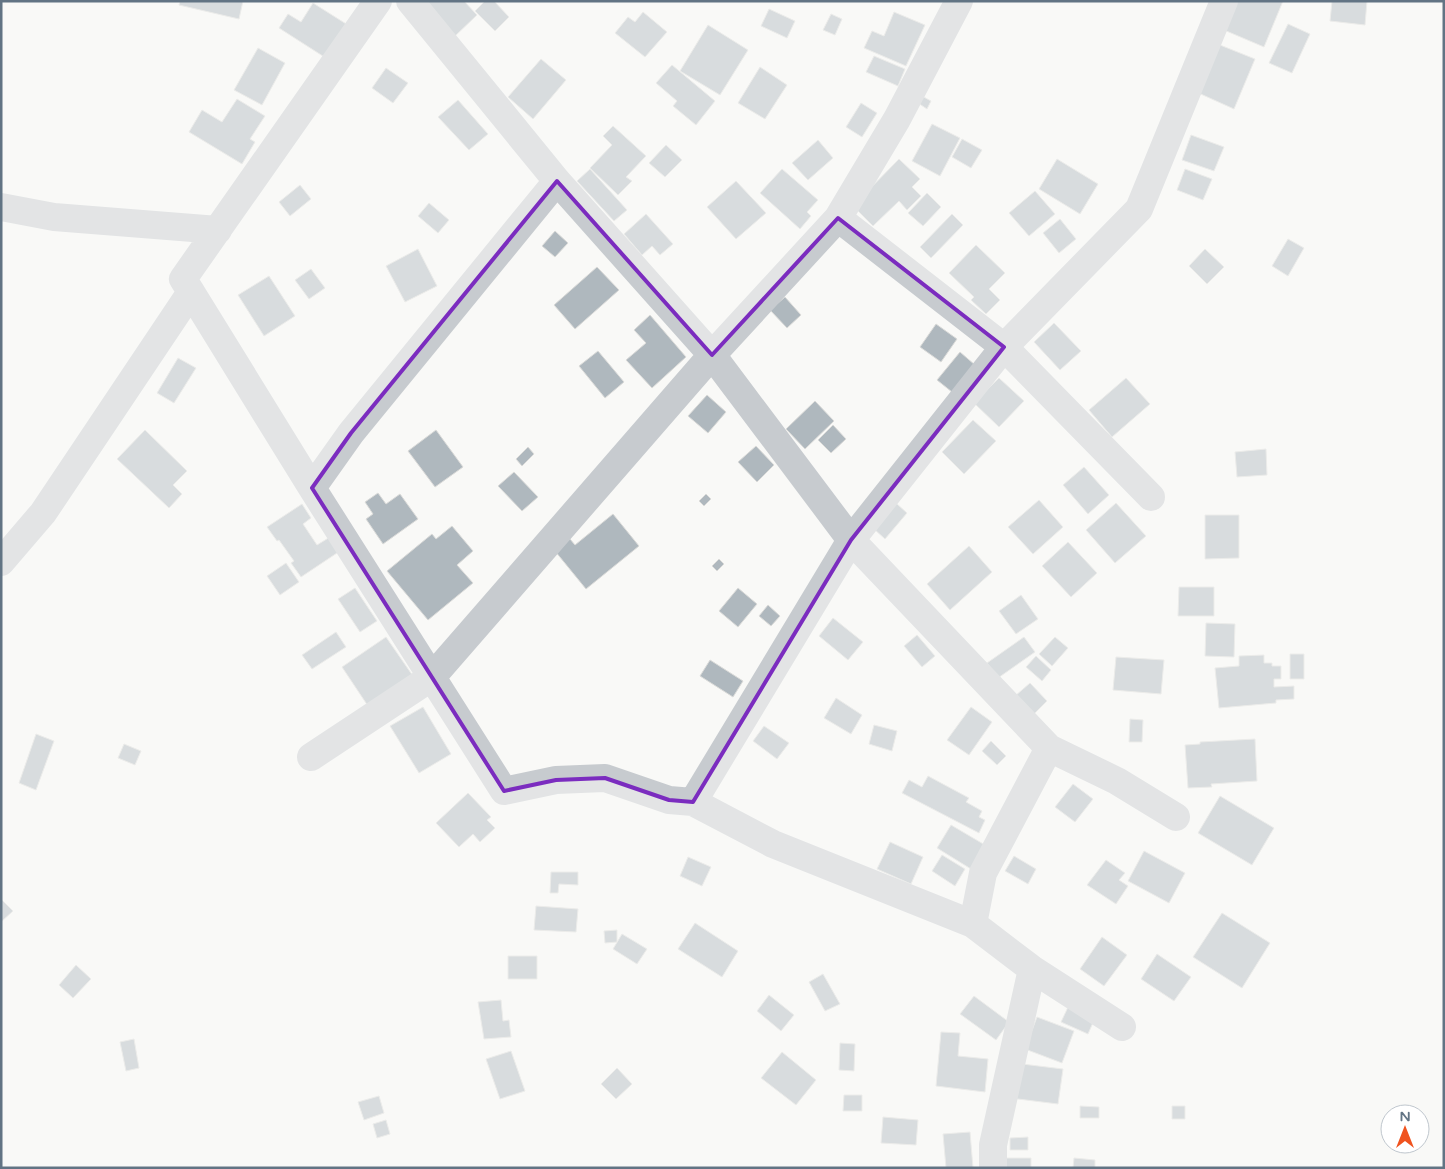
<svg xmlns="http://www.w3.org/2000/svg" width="1445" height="1169" viewBox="0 0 1445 1169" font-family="'Varela Round',sans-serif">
	<rect width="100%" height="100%" fill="#f9f9f7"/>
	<path fill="#afb8be" stroke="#dbdbd9" d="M180,1H243L239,19L179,5Z
		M427,1H464L477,15L453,38Z
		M485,1H494L509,17L495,31L475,11Z
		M1236,1H1283L1264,47L1224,30Z
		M1332,1H1367L1365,25L1330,21Z
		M313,3L351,27L329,60L279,28L288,14L301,22Z
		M769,9L795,21L787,38L761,26Z
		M643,12L667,32L645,57L615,33L628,17L635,22Z
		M894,12L925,25L906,66L864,48L872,31L884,36Z
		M831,14L842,19L835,35L823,30Z
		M1288,24L1310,34L1292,73L1269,63Z
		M708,25L748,50L720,95L680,71Z
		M1215,43L1255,59L1234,109L1194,91Z
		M258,48L285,63L262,105L234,90Z
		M874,56L905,69L898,86L866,72Z
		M541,59L566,80L533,119L508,97Z
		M672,65L715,101L696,125L673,106L677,101L656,83Z
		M760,67L787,85L765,119L738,103Z
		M386,68L408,83L393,103L372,88Z
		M922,96L931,101L927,109L918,103Z
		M237,99L265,116L250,139L255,142L242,164L189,132L202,110L222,122Z
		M458,100L488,134L469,150L438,117Z
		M861,103L877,113L862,137L846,127Z
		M932,124L960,138L940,176L912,161Z
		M613,126L646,156L626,177L632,181L618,195L590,168L612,145L603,136Z
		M1191,135L1224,147L1214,171L1182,160Z
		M962,139L982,150L971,168L952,157Z
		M818,140L833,158L808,180L792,163Z
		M666,145L682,160L665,177L649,163Z
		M899,159L920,179L912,187L921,196L907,210L899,201L873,226L853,206Z
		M1057,159L1098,184L1080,214L1039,189Z
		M590,169L627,210L614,221L577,181Z
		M782,169L818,200L807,212L811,216L800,229L760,193Z
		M1185,169L1212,179L1203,200L1177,190Z
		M736,181L766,213L736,239L707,207Z
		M300,185L311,199L290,216L279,202Z
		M1035,191L1055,214L1029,236L1009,213Z
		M927,193L941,207L923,226L908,213Z
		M429,203L449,220L438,233L418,216Z
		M646,214L673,244L660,255L652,246L642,255L624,234Z
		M952,214L963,225L931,258L920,247Z
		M1060,219L1076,239L1059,253L1043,233Z
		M555,231L568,243L555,257L542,246Z
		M1288,239L1304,248L1288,276L1272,266Z
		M976,245L1005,273L989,289L1000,300L986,314L971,300L974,297L949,273Z
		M418,249L437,286L405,302L386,266Z
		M1205,249L1224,267L1207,284L1189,266Z
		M597,267L619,290L575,329L554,305Z
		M311,269L325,288L309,299L295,280Z
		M269,276L295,316L264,336L238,295Z
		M785,297L801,315L787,328L770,310Z
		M650,315L686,357L652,388L626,360L646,343L634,330Z
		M1054,323L1081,351L1060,370L1034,342Z
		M936,324L957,339L941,362L920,347Z
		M598,351L624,382L605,398L579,366Z
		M960,352L975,365L952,392L937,380Z
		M178,358L196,368L174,403L157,393Z
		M999,378L1024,401L999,427L974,403Z
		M1126,378L1150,404L1112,437L1089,410Z
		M707,395L726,412L708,433L688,416Z
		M815,401L834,421L805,449L786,429Z
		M973,420L996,441L964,474L942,452Z
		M833,425L846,439L831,453L818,440Z
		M145,430L187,471L173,485L182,494L169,508L117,459Z
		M436,430L463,467L435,487L408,451Z
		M756,446L774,465L757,482L738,462Z
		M528,447L534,454L522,466L516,459Z
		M1266,449L1267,475L1237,477L1235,452Z
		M1084,467L1109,495L1088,514L1063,485Z
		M514,472L538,497L522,511L498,486Z
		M378,493L386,504L400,494L418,519L383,544L366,519L373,514L365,502Z
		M706,494L711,499L704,506L699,501Z
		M1039,500L1063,527L1033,554L1008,527Z
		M896,503L907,513L885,539L874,529Z
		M1116,503L1146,536L1115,563L1086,530Z
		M302,504L311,518L303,524L317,545L330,537L340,551L301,577L291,563L294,561L279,540L277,541L267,527Z
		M613,514L639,546L586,589L555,551L570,539L575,545Z
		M1205,515H1239V558L1205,559Z
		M452,526L473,551L457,565L473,583L428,620L387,571L432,534L436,539Z
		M1068,542L1097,573L1071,597L1042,566Z
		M969,546L992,572L950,610L927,584Z
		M719,559L724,564L717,571L712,566Z
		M286,563L299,582L280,595L267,576Z
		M1179,587H1214V616H1178Z
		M355,588L377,621L360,632L338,599Z
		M738,588L757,604L738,627L719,611Z
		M1021,595L1038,619L1016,634L999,611Z
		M768,605L780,616L771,626L759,616Z
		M833,618L863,642L848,660L819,636Z
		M1206,623L1235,624L1234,657L1205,656Z
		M336,632L346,647L312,669L302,655Z
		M917,635L935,656L922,667L904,646Z
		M386,637L413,676L368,706L342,667Z
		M1024,637L1035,652L998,678L987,663Z
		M1055,637L1068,648L1052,666L1039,654Z
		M1290,654H1304V679H1290Z
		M1264,655V663H1272V666H1281V679H1274V687L1294,686V699L1276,700V703L1219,708L1215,668L1239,666V656Z
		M1036,656L1051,670L1042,681L1026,667Z
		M1116,657L1164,660L1161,694L1113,690Z
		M710,660L743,681L733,697L700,676Z
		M1030,683L1047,701L1033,715L1015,696Z
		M836,698L862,715L851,734L824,718Z
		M423,707L451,754L419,773L390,726Z
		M971,707L992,722L969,755L947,740Z
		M1130,719L1143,720L1142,742H1129Z
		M874,725L897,731L892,751L869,744Z
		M764,726L789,743L777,759L753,741Z
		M36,734L54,741L36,790L19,783Z
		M1255,739L1257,781L1211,784L1212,787L1188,788L1185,745L1200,744V742Z
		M991,741L1006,756L997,765L982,751Z
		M124,744L141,751L135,765L118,758Z
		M928,776L969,798L966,802L982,811L979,817L985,820L979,833L902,793L909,780L922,787Z
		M1073,784L1093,799L1075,822L1055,807Z
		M468,793L491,817L487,820L495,828L480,842L473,834L459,847L436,823Z
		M1220,796L1274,828L1252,865L1198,833Z
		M951,825L985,845L971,869L937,848Z
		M890,842L923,857L911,884L877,869Z
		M1144,851L1185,873L1169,903L1128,881Z
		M942,855L965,869L955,886L932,871Z
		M1014,856L1036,869L1028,884L1005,871Z
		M688,857L711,867L702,886L680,876Z
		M1106,860L1125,873L1119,880L1128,886L1116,904L1087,885Z
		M551,872H578V885L559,884L558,893H550Z
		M1,899L13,911L1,922Z
		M536,906L578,909L576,932L534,930Z
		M1222,913L1270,943L1242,988L1193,957Z
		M695,923L738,951L722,977L678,949Z
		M617,930V942L605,943L604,931Z
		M622,934L647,949L637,964L613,949Z
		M1102,937L1127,955L1104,986L1080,969Z
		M1157,954L1191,977L1174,1001L1141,979Z
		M508,956H537V979H508Z
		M76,965L91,979L73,998L59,985Z
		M823,974L840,1004L825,1011L809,982Z
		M769,995L794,1015L781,1031L757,1011Z
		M974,996L1009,1022L996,1040L960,1014Z
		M501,1000L503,1021L509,1020L511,1037L484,1039L478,1002Z
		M1069,1005L1095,1018L1088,1034L1061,1022Z
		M1037,1017L1074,1031L1062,1063L1025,1049Z
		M941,1032L960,1033L958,1056L988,1059L985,1092L936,1086Z
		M134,1039L139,1068L126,1071L120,1042Z
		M840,1043L855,1044L854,1071L839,1070Z
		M511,1051L525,1091L500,1099L486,1059Z
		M782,1052L816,1080L796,1105L761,1078Z
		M1014,1063L1063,1069L1058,1104L1010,1098Z
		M617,1068L632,1084L616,1099L601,1084Z
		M844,1095H862V1111H843Z
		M379,1096L384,1113L364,1120L358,1102Z
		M1080,1106L1099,1107V1118H1080Z
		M1172,1106H1185V1119H1172Z
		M883,1117L918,1120L916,1145L881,1143Z
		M386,1120L390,1134L377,1138L373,1124Z
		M970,1132L973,1168H946L943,1134Z
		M1028,1137V1150H1010V1138Z
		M1003,1158H1031V1168H1003Z
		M1074,1158L1095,1160V1168H1073Z"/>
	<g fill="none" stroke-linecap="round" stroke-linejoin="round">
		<path stroke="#c7cbcf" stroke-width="28" d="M378,1L183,279L312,488L504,791L556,780L605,778L669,800L693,802L773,844L973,924
			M410,1L557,181L712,355L851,540L1049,748L1117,781L1176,817
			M1,207L54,217L218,230
			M838,218L1004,347L1151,497
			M312,488L351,433L557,181
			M1,562L43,513L191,292
			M1049,748L983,873L973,924L1032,969L1122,1027
			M311,757L432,677L712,355L838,218L897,119L959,1
			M693,802L851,540L1004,347L1139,209L1224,1
			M993,1168V1145L1032,969"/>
	</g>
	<path d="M0 0H1445V1169H0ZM557,181L712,355L838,218L1004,347L851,540L693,802L669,800L605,778L556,780L504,791L312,488L351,433Z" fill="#f9f9f7" fill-opacity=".55" fill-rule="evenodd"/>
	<path fill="none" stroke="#7b2cbf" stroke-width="4" stroke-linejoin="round" d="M557,181L712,355L838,218L1004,347L851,540L693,802L669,800L605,778L556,780L504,791L312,488L351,433Z"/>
	<rect width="1445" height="1169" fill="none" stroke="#627484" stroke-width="5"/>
	<g transform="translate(1405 1129)"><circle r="24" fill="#ffffff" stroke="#c0c7ce"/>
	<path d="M0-4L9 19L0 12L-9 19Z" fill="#f0531f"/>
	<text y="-8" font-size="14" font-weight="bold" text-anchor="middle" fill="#627484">N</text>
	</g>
</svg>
